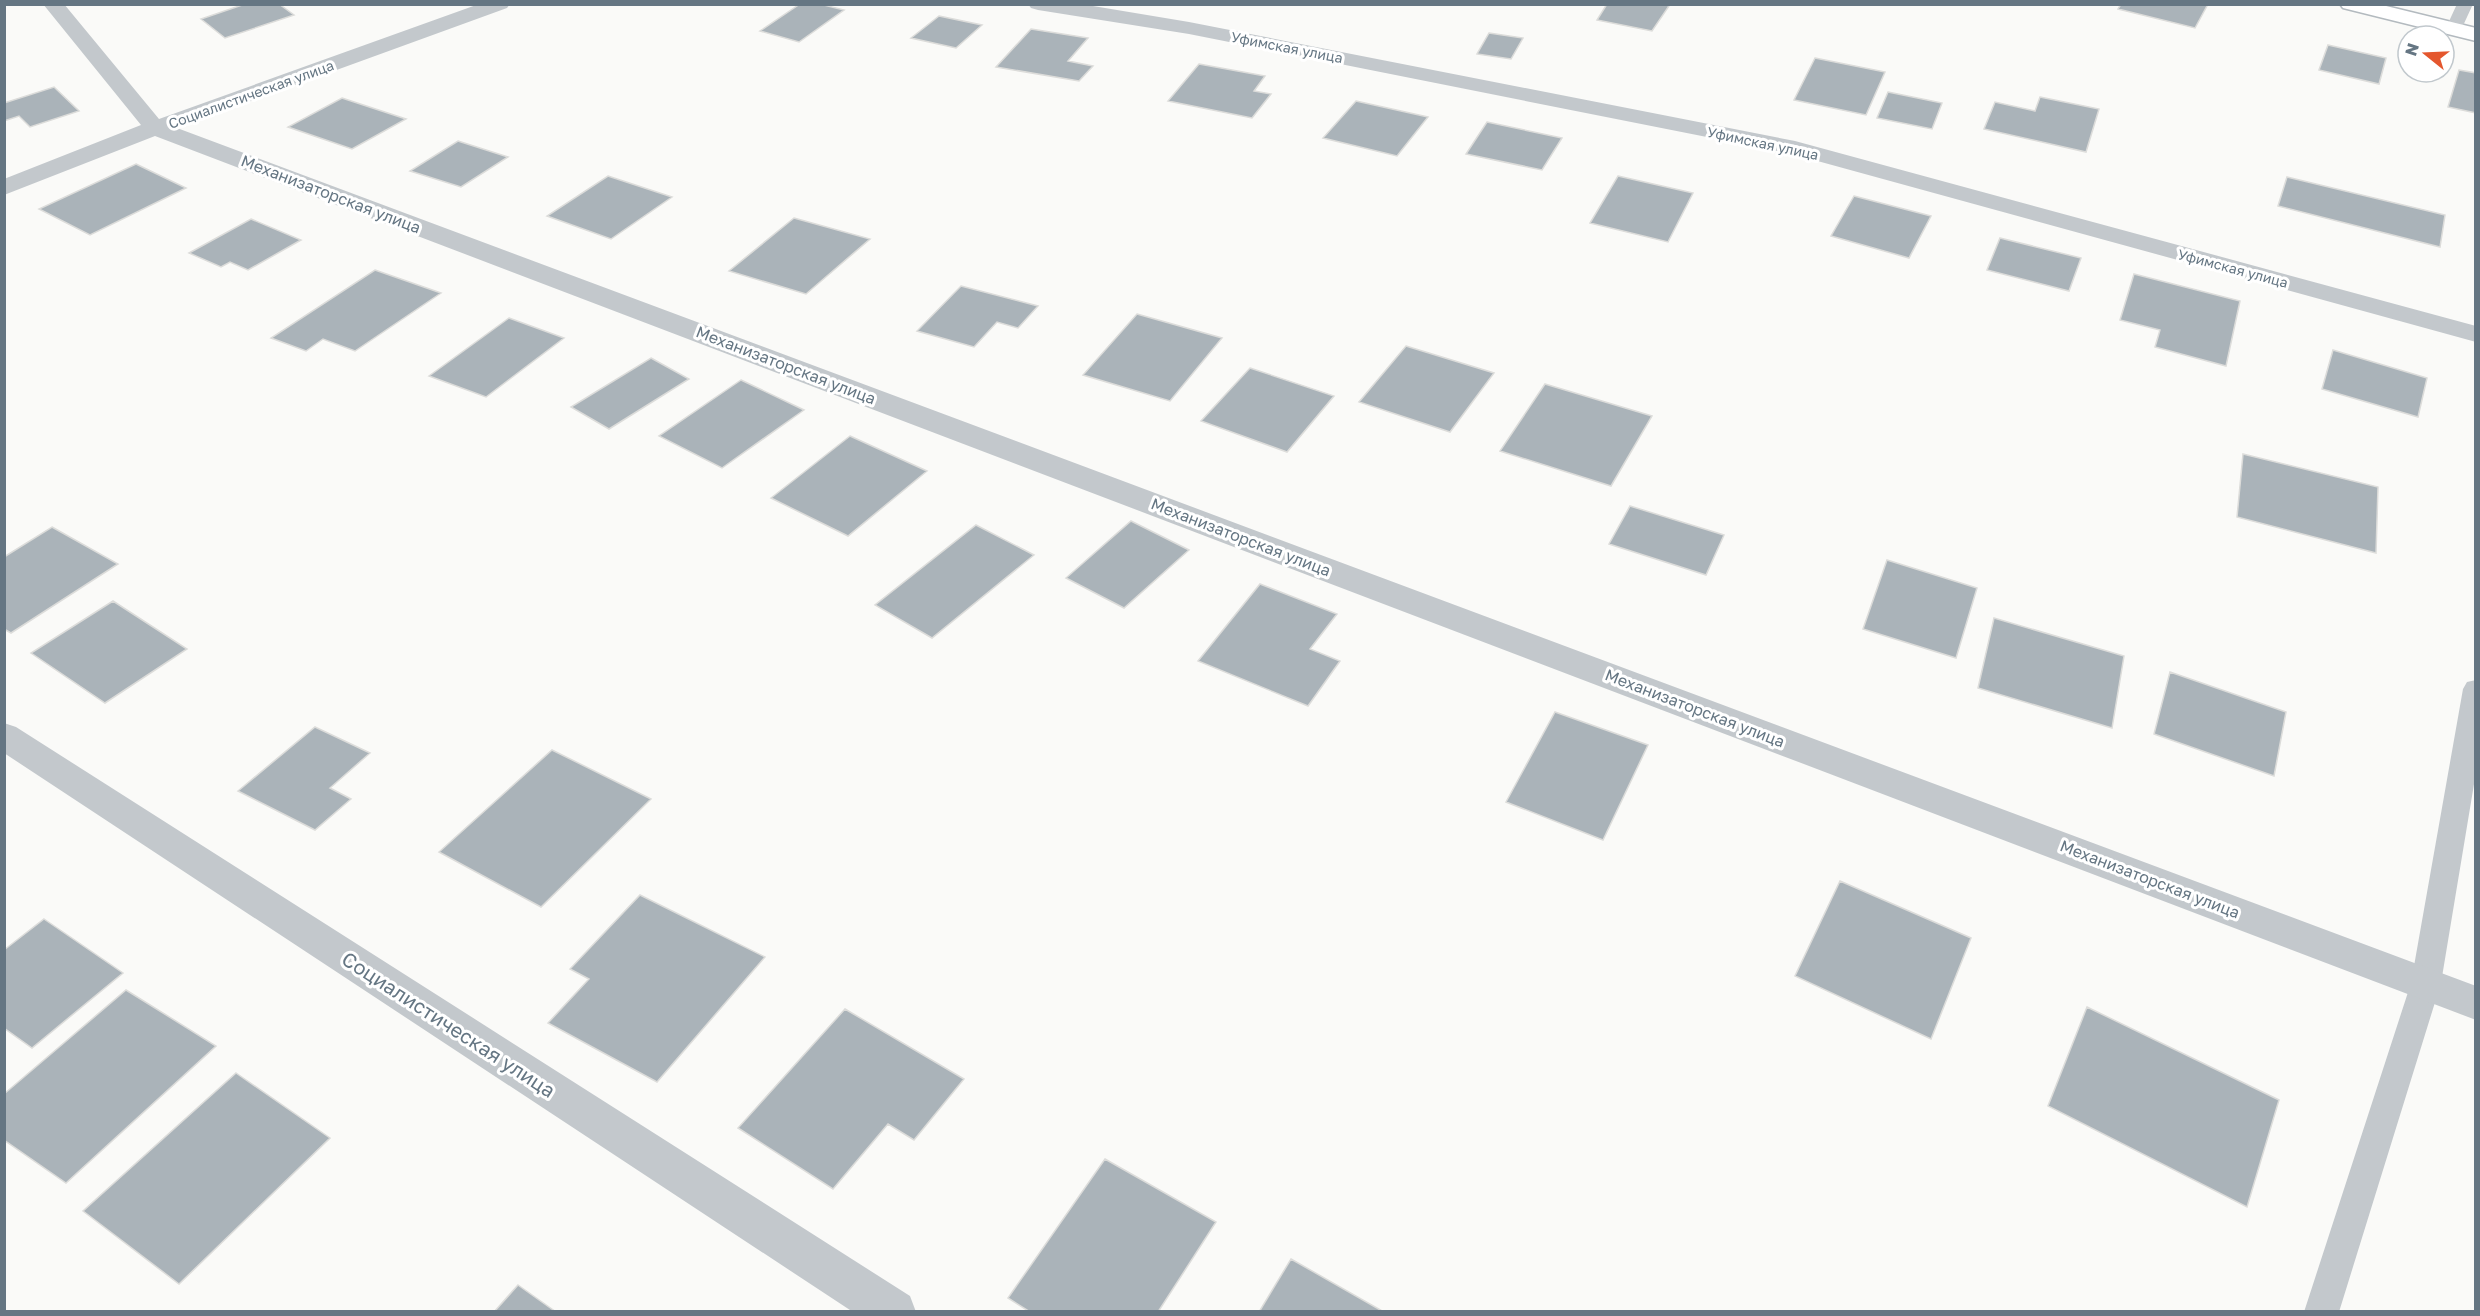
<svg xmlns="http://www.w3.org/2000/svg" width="2480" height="1316" viewBox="0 0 2480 1316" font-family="'Golos Text',sans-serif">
	<rect width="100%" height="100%" fill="#fafaf8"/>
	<path fill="#aab3b9" stroke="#dcdcda" stroke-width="1.5" d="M245,4H279L294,15L225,38L201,19Z
		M800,4H820L844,10L799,42L760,31Z
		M1607,4H1663L1669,6L1652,31L1597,20Z
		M2121,4H2208L2195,28L2118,9Z
		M939,16L982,25L956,48L911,38Z
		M1031,29L1088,38L1068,61L1093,66L1079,81L996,67Z
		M1489,33L1523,38L1511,59L1477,54Z
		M2328,45L2386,58L2379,84L2319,70Z
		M1815,58L1885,72L1866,115L1794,100Z
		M1199,64L1265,76L1254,91L1271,94L1252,118L1168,101Z
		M2459,70L2476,73V113L2448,107Z
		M54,87L79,111L30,127L19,116L4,121V103Z
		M1888,92L1942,103L1932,129L1877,118Z
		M2040,97L2099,109L2086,152L1984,129L1995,102L2035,111Z
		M342,98L406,119L352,149L288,127Z
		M1356,101L1428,117L1397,156L1323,138Z
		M1487,122L1562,138L1542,170L1466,154Z
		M458,141L508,157L461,187L410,171Z
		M136,164L186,188L90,235L39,209Z
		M608,176L672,197L611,239L547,216Z
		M1618,176L1693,193L1668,242L1590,223Z
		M2287,177L2445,215L2440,247L2278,206Z
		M1854,196L1931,216L1909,258L1831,236Z
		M794,218L870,239L806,294L729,271Z
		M251,219L301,240L248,270L230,262L221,267L189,253Z
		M2000,238L2081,258L2069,291L1987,270Z
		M375,270L441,293L355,351L323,339L306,351L271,338Z
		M2134,274L2240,301L2226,366L2155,347L2160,330L2120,320Z
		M961,286L1038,306L1018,328L997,322L974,347L917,331Z
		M1137,314L1222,338L1170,401L1083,375Z
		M509,318L564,338L486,397L429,376Z
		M1406,346L1494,373L1450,432L1359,402Z
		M2333,350L2427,378L2418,417L2322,389Z
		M651,358L689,379L609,429L571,407Z
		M1250,368L1334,396L1287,452L1201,421Z
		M741,380L804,410L722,468L659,436Z
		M1545,384L1652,416L1611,486L1500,451Z
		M850,436L927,471L848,536L771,498Z
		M2243,454L2378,487L2376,553L2237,517Z
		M1630,506L1724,535L1706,575L1609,544Z
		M1131,521L1189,550L1124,608L1066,578Z
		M976,525L1034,555L932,638L875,605Z
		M52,527L118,564L11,633L4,629V557Z
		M1887,560L1977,588L1956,658L1863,629Z
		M1260,584L1337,614L1310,649L1340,661L1308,706L1198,661Z
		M113,601L187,649L105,703L31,653Z
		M1994,618L2124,656L2112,728L1978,688Z
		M2170,672L2286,712L2274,776L2154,734Z
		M1555,712L1648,745L1603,840L1506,802Z
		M315,727L370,753L330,788L351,799L315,830L238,791Z
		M552,750L651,799L541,907L439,852Z
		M1840,881L1971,938L1931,1039L1795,976Z
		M640,895L765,957L657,1082L548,1023L589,979L570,969Z
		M44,919L123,973L32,1048L4,1028V950Z
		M126,990L216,1046L66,1183L4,1140V1094Z
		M2087,1007L2279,1100L2247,1207L2048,1106Z
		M845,1009L964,1079L914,1140L888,1124L833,1189L738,1128Z
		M236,1073L330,1138L179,1284L83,1211Z
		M1105,1159L1216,1222L1158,1312H1030L1008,1298Z
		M1291,1259L1384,1312H1259Z
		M518,1285L556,1312H494Z"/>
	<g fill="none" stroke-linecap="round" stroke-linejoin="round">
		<defs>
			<path id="secondary" d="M2340,4H2378L2476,28V41L2343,8Z"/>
		</defs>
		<use href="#secondary" stroke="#b3babf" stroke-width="3"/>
		<path fill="#c3c8cc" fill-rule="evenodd" d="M2457,4H2473L2461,30L2453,35L2445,30Z
			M2476,680V772L2441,983L2339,1312H2304L2411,983L2463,689L2467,682Z"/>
		<path fill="#c3c8cc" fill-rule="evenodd" d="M43,4H64L159,119L479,4H510L507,8L177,128L2476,986V1020L155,136L4,195V179L141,125Z
			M1028,4H1081L1189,22L1795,141L2476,326V342L1792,154L1189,34L1038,10L1031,8Z
			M4,723L16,727L910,1296L916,1312H853L4,753Z"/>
		<use href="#secondary" fill="#fff" fill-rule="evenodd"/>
	</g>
	<g text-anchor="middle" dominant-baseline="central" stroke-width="6" stroke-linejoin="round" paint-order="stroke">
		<g font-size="14" fill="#657683" stroke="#fff">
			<text transform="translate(1287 47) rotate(11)">Уфимская улица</text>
			<text transform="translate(251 94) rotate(-20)">Социалистическая улица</text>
			<text transform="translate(1763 143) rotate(12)">Уфимская улица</text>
			<text transform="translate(2233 268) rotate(15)">Уфимская улица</text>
		</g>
		<g font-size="16" fill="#657683" stroke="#fff">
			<text transform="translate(331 194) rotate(21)">Механизаторская улица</text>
			<text transform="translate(786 365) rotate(21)">Механизаторская улица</text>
			<text transform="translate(1241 537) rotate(21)">Механизаторская улица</text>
			<text transform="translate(1695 708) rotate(21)">Механизаторская улица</text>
			<text transform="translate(2150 879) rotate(21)">Механизаторская улица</text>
		</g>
		<g font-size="20" fill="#657683" stroke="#fff">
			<text transform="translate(449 1024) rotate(33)">Социалистическая улица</text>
		</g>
	</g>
	<rect width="2480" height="1316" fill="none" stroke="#657683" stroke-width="12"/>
	<g transform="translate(2426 54) rotate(288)"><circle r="28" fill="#ffffff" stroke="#c1c8cd" stroke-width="1.5"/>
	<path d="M0-4.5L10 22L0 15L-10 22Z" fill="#e4572e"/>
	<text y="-9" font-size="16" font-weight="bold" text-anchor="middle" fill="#657683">N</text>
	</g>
</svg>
